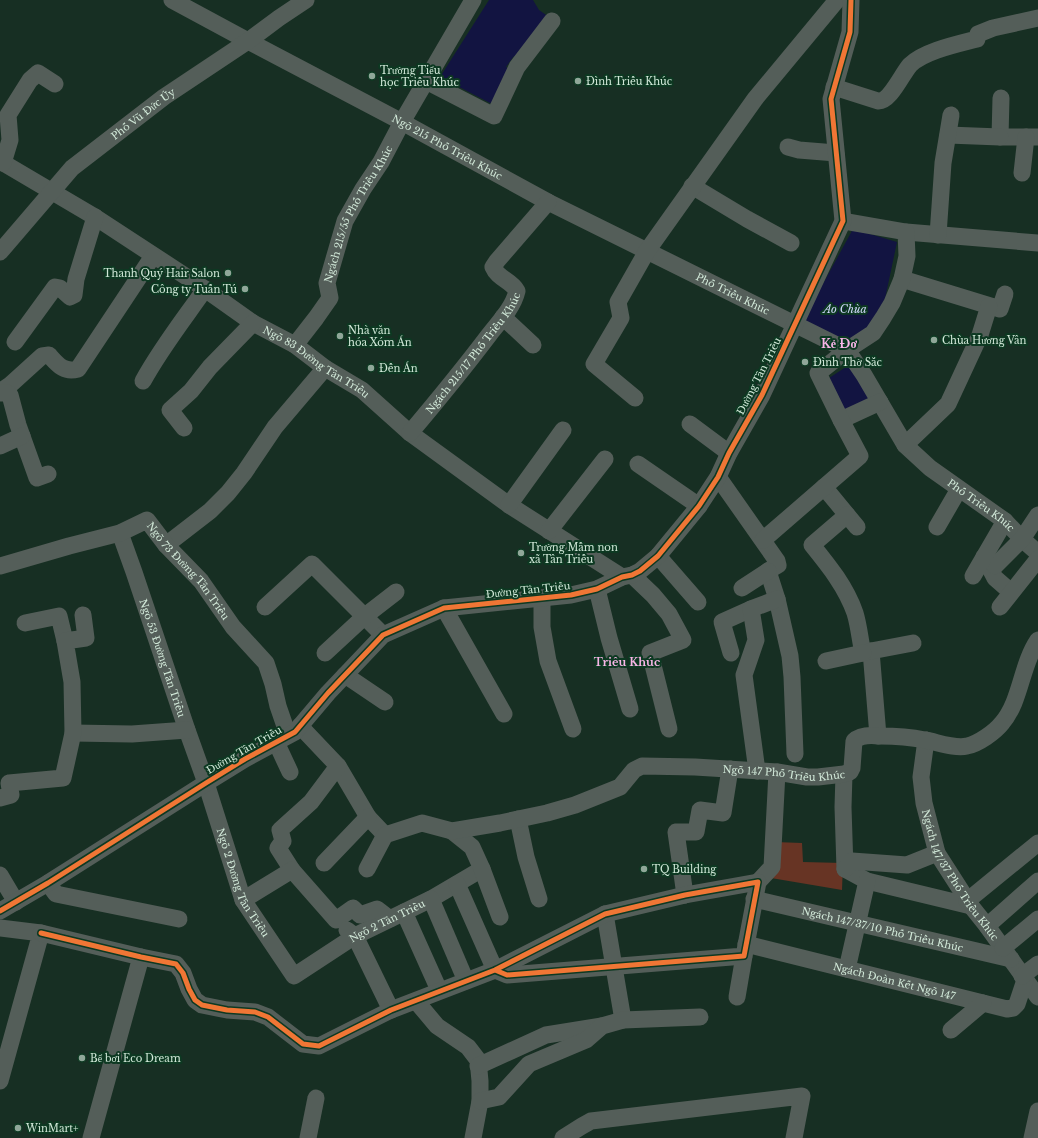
<svg xmlns="http://www.w3.org/2000/svg" width="1038" height="1138" viewBox="0 0 1038 1138" font-family="'Libre Baskerville',serif">
	<rect width="100%" height="100%" fill="#172f23"/>
	<path fill="#673424" d="M775,842L802,843L803,862L843,863L842,890L771,878Z"/>
	<path fill="#121441" d="M489,0H533L539,10L549,17L518,59L514,56L506,67L510,69L492,104L440,77Z
		M853,229L897,242L885,299L858,346L801,324Z
		M849,365L872,401L846,416L823,382Z"/>
	<g fill="none" stroke-linecap="round" stroke-linejoin="round">
		<g stroke="#545e59" stroke-width="17">
			<path id="s1" d="M172,0L248,41L402,122L548,202L847,350L864,375L905,445L930,468L1005,521L1022,539L1038,553"/>
			<path d="M426,81L494,116L517,67L552,21"/>
			<path d="M834,87L878,101C890,102 902,74 910,65C924,51 958,44 977,39L978,34L993,28L1038,18"/>
			<path d="M1001,98L1000,137H1038"/>
			<path d="M948,135L1000,137"/>
			<path d="M788,147L799,150L836,153"/>
			<path id="s2" d="M0,161L95,217L205,289L253,323L295,345L325,368L362,390L410,433L509,505L622,577"/>
			<path d="M3,163L10,140L8,115L30,80L38,73L55,84"/>
			<path d="M1022,173L1026,137"/>
			<path d="M692,186L747,219L791,243"/>
			<path d="M906,232L1038,243"/>
			<path d="M938,235L943,163L951,115"/>
			<path id="s3" d="M0,252L72,168L164,97L248,41L279,18L306,0"/>
			<path d="M902,279L1000,309L1005,294"/>
			<path d="M503,317L533,345"/>
			<path d="M15,342L55,287L60,288L70,297L74,295L76,279L95,217"/>
			<path id="s4" d="M295,345L316,318L330,298L327,283L345,221L363,189L381,162L402,122L473,0"/>
			<path d="M143,381C161,348 184,319 205,289"/>
			<path d="M0,392L10,385L42,356L49,355C58,365 64,373 78,369L153,256"/>
			<path d="M0,393H7L10,395L18,425L37,478L48,474"/>
			<path d="M635,398L594,364L621,318L618,302L647,251L755,99L837,0"/>
			<path d="M841,420L880,402"/>
			<path d="M690,424L729,453"/>
			<path d="M184,428L170,410L191,391L210,367L253,323"/>
			<path id="s5" d="M410,433C437,401 464,368 489,335C499,322 513,308 517,291C511,280 498,279 493,267L497,261L548,202"/>
			<path d="M905,445L948,404L980,335L989,306"/>
			<path d="M0,446L22,436"/>
			<path d="M638,464L699,506"/>
			<path d="M718,477L777,561L778,565L768,571L777,599L790,656L792,677L795,754"/>
			<path d="M824,487L857,527"/>
			<path d="M509,505L563,430"/>
			<path d="M847,515L812,545C829,566 846,587 855,613C859,626 860,640 863,653L871,651L878,736"/>
			<path d="M937,527L959,489"/>
			<path d="M549,531L605,459"/>
			<path id="s6" d="M120,533L134,572L187,730L206,783L243,900L294,976L355,936L431,899L482,869"/>
			<path d="M763,540L860,456L841,420L818,373L847,350L873,333L883,318L892,303L902,279L907,256L906,232L843,221"/>
			<path d="M166,545L210,511L228,493L244,473L275,427L325,368"/>
			<path d="M658,556L698,602"/>
			<path d="M984,557L995,578L1011,592"/>
			<path id="s7" d="M0,566L69,546L120,533L147,520L166,545L201,581L233,627L266,663L273,684L278,706L288,735"/>
			<path d="M995,566L1022,539L1038,515"/>
			<path d="M632,575L653,595L669,614L683,640L650,653L669,729"/>
			<path d="M973,576L1005,521"/>
			<path d="M742,588L768,571"/>
			<path d="M597,589L609,638L630,709"/>
			<path d="M542,598V627L548,661L573,729"/>
			<path d="M265,607L312,564L383,635"/>
			<path d="M1000,607L1038,559"/>
			<path d="M444,608L504,714"/>
			<path d="M25,623L59,616L65,641"/>
			<path d="M871,651L913,643"/>
			<path d="M325,653L365,616L396,592"/>
			<path d="M731,653L722,622L751,609"/>
			<path d="M826,661L863,653"/>
			<path d="M345,675L385,702"/>
			<path d="M300,726L338,766L368,817L385,835"/>
			<path d="M73,733L132,734L187,730"/>
			<path id="s8" d="M926,740L921,777L924,803L937,853L971,906L987,926L1038,997"/>
			<path d="M276,742L290,772"/>
			<path d="M757,771L744,675L756,640L751,609L777,599"/>
			<path d="M844,774L843,807L845,869"/>
			<path d="M0,798L11,795L9,783L63,778L73,733L72,682L65,641L86,638L83,615"/>
			<path d="M518,819L526,857L539,899"/>
			<path d="M452,831L472,847L482,869L500,917"/>
			<path d="M324,863L368,817"/>
			<path id="s9" d="M367,869L385,835L422,823L452,831L500,823L547,813L575,805L620,787L634,770L642,766L695,767L777,772L807,777H818L844,774L850,772L852,768L854,741C860,735 872,735 880,736C895,736 910,737 925,740C937,742 955,749 967,746C978,744 995,732 1002,723C1021,701 1021,665 1038,640"/>
			<path d="M845,869L867,881L971,906"/>
			<path d="M845,869L852,861L907,865L937,853"/>
			<path d="M292,870L278,848L283,841L280,830L311,802L338,766"/>
			<path d="M0,875L16,902"/>
			<path d="M48,883L56,894L179,919"/>
			<path d="M457,884L495,970L507,975L744,956L758,882L772,867L777,772"/>
			<path d="M685,895L676,832H696L700,810L723,813L730,769"/>
			<path d="M431,899L466,981"/>
			<path id="s10" d="M754,899L1011,959"/>
			<path d="M243,900L292,870L336,920L353,908L360,915L377,909L390,919"/>
			<path d="M967,901L1038,843"/>
			<path d="M0,911L48,883L206,783L245,759L295,732L328,693L383,635L444,608L571,595L597,589L622,577L632,575L640,571L658,556L699,506L718,477L729,453L762,395L843,221L831,99L850,32L851,0"/>
			<path d="M404,912L439,990"/>
			<path d="M605,914L623,1020"/>
			<path d="M987,926L1038,881"/>
			<path d="M0,928L41,933L0,1081"/>
			<path d="M347,930L355,936L391,1010"/>
			<path d="M41,933L141,957L176,964L183,973L189,989L195,1000L202,1005L227,1010L255,1012L268,1017L303,1044L319,1046L391,1010L495,970L605,914L685,895L758,882"/>
			<path id="s11" d="M746,944L1007,1009L1013,1008L1017,1004L1025,980"/>
			<path d="M1003,948L1038,919"/>
			<path d="M847,969L867,881"/>
			<path d="M1022,976L1038,964"/>
			<path d="M737,997L744,956"/>
			<path d="M416,1001L437,1026L468,1047L478,1060L480,1081V1101L473,1138"/>
			<path d="M951,1030L983,1003"/>
			<path d="M478,1066L546,1035L602,1026"/>
			<path d="M480,1101L499,1097L529,1064L586,1040L602,1026L623,1020L700,1017"/>
			<path d="M91,1138L141,957"/>
			<path d="M308,1138L316,1098"/>
			<path d="M563,1138L582,1126L591,1121L802,1096L794,1138"/>
			<path d="M1032,1138L1038,1111"/>
		</g>
		<defs>
			<path id="cycleway" d="M0,911L48,883L206,783L245,759L295,732L328,693L383,635L444,608L571,595L597,589L622,577L632,575L640,571L658,556L699,506L718,477L729,453L762,395L843,221L831,99L850,32L851,0
				M41,933L141,957L176,964L183,973L189,989L195,1000L202,1005L227,1010L255,1012L268,1017L303,1044L319,1046L391,1010L495,970L605,914L685,895L758,882L744,956L507,975L495,970"/>
		</defs>
		<use href="#cycleway" stroke="#0d3922" stroke-width="8"/>
		<use href="#cycleway" stroke="#f07635" stroke-width="5"/>
	</g>
	<g fill="#90a799" stroke="#0d3922" stroke-width="1.5">
		<circle cx="372" cy="76" r="4"/>
		<circle cx="578" cy="81" r="4"/>
		<circle cx="228" cy="273" r="4"/>
		<circle cx="245" cy="289" r="4"/>
		<circle cx="340" cy="336" r="4"/>
		<circle cx="934" cy="340" r="4"/>
		<circle cx="805" cy="362" r="4"/>
		<circle cx="371" cy="368" r="4"/>
		<circle cx="521" cy="553" r="4"/>
		<circle cx="644" cy="869" r="4"/>
		<circle cx="82" cy="1058" r="4"/>
		<circle cx="18" cy="1128" r="4"/>
	</g>
	<g text-anchor="middle" dominant-baseline="central" stroke-width="4" stroke-linejoin="round" paint-order="stroke">
		<g font-size="10" fill="#d1e8d8" stroke="#0d3922" text-anchor="start">
			<text x="380" y="70">Trường Tiểu<tspan x="380" dy="12">học Triều Khúc</tspan></text>
			<text x="586" y="81">Đình Triều Khúc</text>
			<text x="220" y="273" text-anchor="end">Thanh Quý Hair Salon</text>
			<text x="237" y="289" text-anchor="end">Công ty Tuấn Tú</text>
			<text x="348" y="330">Nhà văn<tspan x="348" dy="12">hóa Xóm Án</tspan></text>
			<text x="942" y="340">Chùa Hương Vân</text>
			<text x="813" y="362">Đình Thờ Sắc</text>
			<text x="379" y="368">Đền Án</text>
			<text x="529" y="547">Trường Mầm non<tspan x="529" dy="12">xã Tân Triều</tspan></text>
			<text x="652" y="869">TQ Building</text>
			<text x="90" y="1058">Bể bơi Eco Dream</text>
			<text x="26" y="1128">WinMart+</text>
		</g>
		<g font-size="10" fill="#d1e8d8" stroke="#0d3922">
			<text stroke="none"><textPath href="#s3" startOffset="200">Phố Vũ Đức Úy</textPath></text>
			<text stroke="none"><textPath href="#s1" startOffset="312">Ngõ 215 Phố Triều Khúc</textPath></text>
			<text stroke="none"><textPath href="#s4" startOffset="150">Ngách 215/55 Phố Triều Khúc</textPath></text>
			<text stroke="none"><textPath href="#s1" startOffset="633">Phố Triều Khúc</textPath></text>
			<text stroke="none"><textPath href="#s5" startOffset="102">Ngách 215/17 Phố Triều Khúc</textPath></text>
			<text stroke="none"><textPath href="#s2" startOffset="375">Ngõ 83 Đường Tân Triều</textPath></text>
			<text transform="translate(759 376) rotate(-63)">Đường Tân Triều</text>
			<text stroke="none"><textPath href="#s1" startOffset="969">Phố Triều Khúc</textPath></text>
			<text stroke="none"><textPath href="#s7" startOffset="220">Ngõ 73 Đường Tân Triều</textPath></text>
			<text transform="translate(528 590) rotate(-6)">Đường Tân Triều</text>
			<text stroke="none"><textPath href="#s6" startOffset="132">Ngõ 53 Đường Tân Triều</textPath></text>
			<text transform="translate(244 750) rotate(-30)">Đường Tân Triều</text>
			<text stroke="none"><textPath href="#s9" startOffset="456">Ngõ 147 Phố Triều Khúc</textPath></text>
			<text stroke="none"><textPath href="#s8" startOffset="145">Ngách 147/37 Phố Triều Khúc</textPath></text>
			<text stroke="none"><textPath href="#s6" startOffset="371">Ngõ 2 Đường Tân Triều</textPath></text>
			<text stroke="none"><textPath href="#s6" startOffset="587">Ngõ 2 Tân Triều</textPath></text>
			<text stroke="none"><textPath href="#s10" startOffset="132">Ngách 147/37/10 Phố Triều Khúc</textPath></text>
			<text stroke="none"><textPath href="#s11" startOffset="153">Ngách Đoàn Kết Ngõ 147</textPath></text>
		</g>
		<g font-size="11" font-style="italic" fill="#d0d7fa" stroke="#0d3922">
			<text x="845" y="309">Ao Chùa</text>
		</g>
		<g font-size="11" font-weight="bold" fill="#f9b6e8" stroke="#0d3922">
			<text x="627" y="662">Triêu Khúc</text>
		</g>
		<g font-size="12" font-weight="bold" fill="#f9b6e8" stroke="#0d3922">
			<text x="839" y="343">Kẻ Đơ</text>
		</g>
	</g>
</svg>
